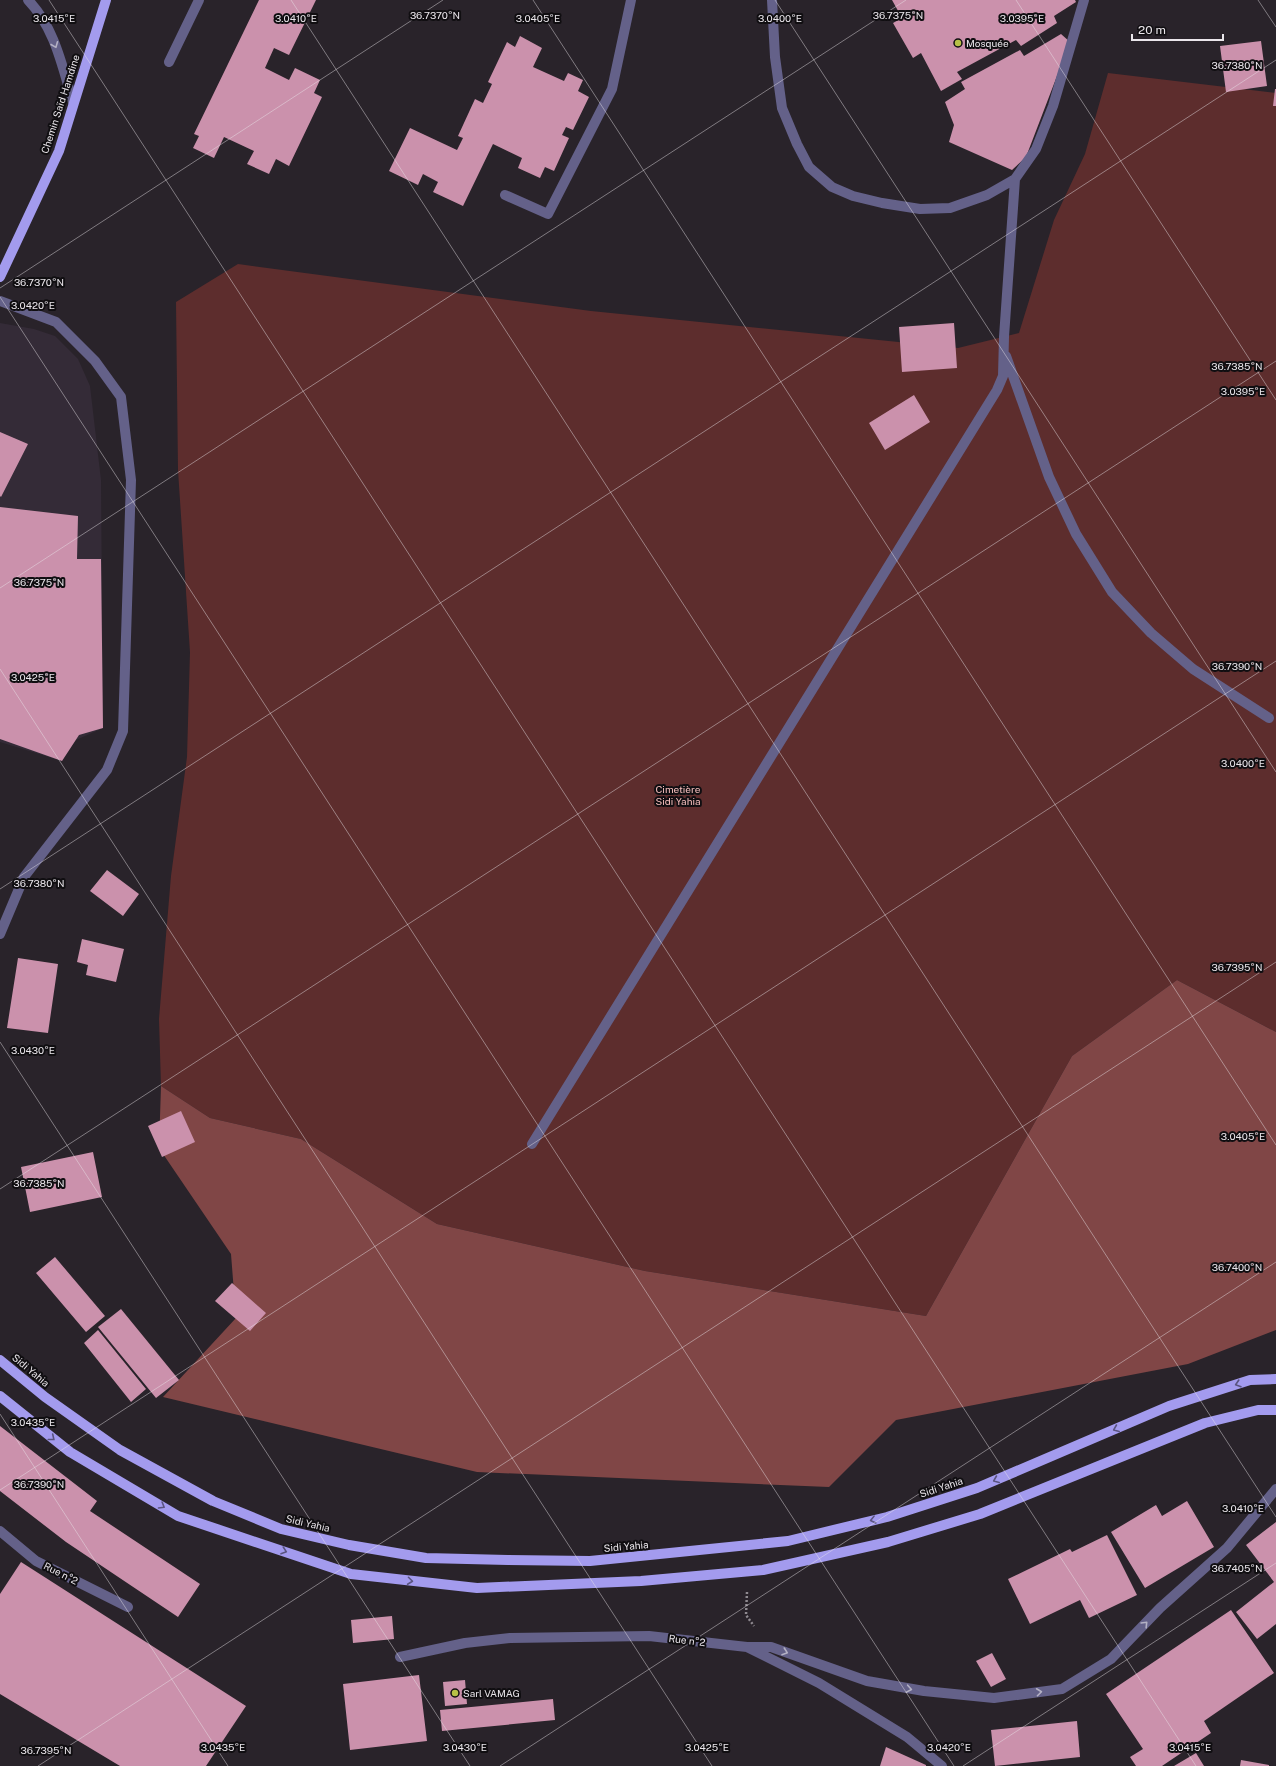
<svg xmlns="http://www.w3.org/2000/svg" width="1276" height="1766" viewBox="0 0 1276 1766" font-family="'Public Sans',sans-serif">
	<rect width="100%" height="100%" fill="#29232a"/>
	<path fill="#342b37" d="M0,323L34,329L55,336L78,359L90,386L101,480L103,728L76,740L62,761L0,742Z"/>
	<path fill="#5d2d2d" d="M1108,73L1276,93V1032L1177,980L1072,1056L926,1316L645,1271L437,1224L301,1139L210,1118L161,1086L159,1019L171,876L187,757L190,652L178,470L176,302L238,264L591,311L958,348L1019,333L1054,220L1085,154Z"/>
	<path fill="#804646" d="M1177,980L1276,1032V1330L1188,1364L896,1420L829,1487L477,1472L163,1397L236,1318L231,1254L159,1148L161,1086L210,1118L301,1139L437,1224L645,1271L926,1316L1072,1056Z"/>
	<path fill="#cb91ac" d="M259,0H316L289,55L274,48L265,68L289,80L295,68L320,80L314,93L322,97L289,166L276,159L269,174L247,164L254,151L224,137L214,158L193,148L199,136L194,134Z
		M892,0H1075L1076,2L1054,16L1057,23L1021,46L1016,40L957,72L962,79L941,91L921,53L913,58L893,23L902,18Z
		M1061,34L1070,42L1026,157L1012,170L949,142L954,125L945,102L965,89L961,82L1020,50L1024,56Z
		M520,36L542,48L533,67L564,81L568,73L583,80L578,91L589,97L573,130L566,127L562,135L569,138L554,171L545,167L540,178L518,168L522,158L493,144L463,206L433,192L438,182L423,174L418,185L389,171L410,128L457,150L463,138L458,136L475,99L483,103L492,84L488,82L507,42L515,47Z
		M1261,41L1267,86L1226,92L1220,46Z
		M1275,89H1276V106H1273Z
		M954,323L957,368L902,372L899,327Z
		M914,395L930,422L885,450L869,423Z
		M0,432L28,444L1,497L0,496Z
		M0,507L78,516L77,559H101L103,728L79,735L62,761L0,739Z
		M107,870L139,894L123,916L90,891Z
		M82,939L124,949L116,982L86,975L88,965L77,962Z
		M18,958L58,964L48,1033L7,1028Z
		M181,1111L195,1142L162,1157L148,1126Z
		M93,1152L102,1197L30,1212L21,1167Z
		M55,1257L105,1316L86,1332L36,1273Z
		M232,1283L266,1313L250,1331L215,1301Z
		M121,1309L179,1380L156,1398L98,1327Z
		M98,1330L146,1389L131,1402L84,1343Z
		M0,1426L97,1501L90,1511L200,1584L178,1617L66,1542L0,1491Z
		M1187,1501L1214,1547L1145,1588L1111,1532L1156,1505L1162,1516Z
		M1276,1522V1624L1257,1639L1236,1612L1274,1582L1246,1545Z
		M1107,1535L1137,1595L1089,1618L1080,1600L1030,1624L1008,1579L1070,1549L1072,1552Z
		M21,1562L246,1706L206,1766H120L0,1694V1594Z
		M1231,1610L1274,1673L1204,1721L1211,1733L1162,1766H1136L1130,1757L1143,1749L1106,1694Z
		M392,1616L394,1639L353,1643L351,1620Z
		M992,1653L1006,1679L991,1687L976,1661Z
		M419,1675L427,1741L350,1750L343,1684Z
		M465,1680L467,1704L445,1706L443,1682Z
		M553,1699L555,1720L442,1731L440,1710Z
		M1077,1721L1080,1757L995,1766L991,1730Z
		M886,1747L926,1765V1766H880Z
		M1196,1753L1204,1766H1174Z
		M1241,1760L1269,1765V1766H1240Z"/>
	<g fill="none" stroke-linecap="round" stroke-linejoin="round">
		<path stroke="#8f8a90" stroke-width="2.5" stroke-dasharray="2 2" stroke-linecap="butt" d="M747,1592L746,1615L754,1626"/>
		<path stroke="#646189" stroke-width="10" d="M28,0C55,28 62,66 73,102
			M772,0L775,57L782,108L797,144L809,167L832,187L853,196L882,203L920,209L950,208L987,195L1015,179L1036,149L1053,106L1084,0
			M169,62L199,0
			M505,195L548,214L612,89L631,0
			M0,301L56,322L95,361L121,397L131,480L123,731L107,770L24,877L0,934
			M1006,356L1049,477L1076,534L1112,592L1151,633L1193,669L1269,718
			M532,1144L997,390L1003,376L1004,337L1015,179
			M0,1531L36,1561L128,1607
			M747,1647H771L867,1681L924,1691L994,1698L1062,1689L1111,1659L1160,1608L1227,1548L1276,1489
			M400,1657L465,1643L510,1638L649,1636L747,1647L819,1683L907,1737L942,1766"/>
		<path stroke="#a39bee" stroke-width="10" d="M0,277L59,151L106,0
			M0,1360L45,1397L120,1450L213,1501L281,1529L349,1545L426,1558L508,1560L590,1561L788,1541L887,1517L977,1488L1169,1406L1250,1380L1276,1379
			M0,1396L70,1452L178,1516L351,1574L477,1588L641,1581L763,1570L888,1542L980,1514L1205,1423L1258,1410H1276"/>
	</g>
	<defs><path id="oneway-chevron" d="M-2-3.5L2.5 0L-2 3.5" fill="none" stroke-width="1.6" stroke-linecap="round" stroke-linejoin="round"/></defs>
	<g stroke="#b4b1c4">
		<use href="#oneway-chevron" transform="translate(55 45) rotate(68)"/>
		<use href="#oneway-chevron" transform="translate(1145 1624) rotate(-46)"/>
		<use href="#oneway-chevron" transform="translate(785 1652) rotate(19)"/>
		<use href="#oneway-chevron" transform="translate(909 1689) rotate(10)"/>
		<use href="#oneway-chevron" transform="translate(1039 1692) rotate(-7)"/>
	</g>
	<g stroke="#5a5480">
		<use href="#oneway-chevron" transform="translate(1238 1384) rotate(162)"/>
		<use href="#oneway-chevron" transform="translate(1116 1429) rotate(157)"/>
		<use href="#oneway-chevron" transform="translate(52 1438) rotate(39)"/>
		<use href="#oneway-chevron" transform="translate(996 1480) rotate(157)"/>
		<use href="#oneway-chevron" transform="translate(162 1506) rotate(31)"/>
		<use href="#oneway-chevron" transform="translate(873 1520) rotate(166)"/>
		<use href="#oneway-chevron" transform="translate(284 1551) rotate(19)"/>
		<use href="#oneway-chevron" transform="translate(410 1581) rotate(7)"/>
	</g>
	<path fill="none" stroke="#eae6eb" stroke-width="1" stroke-opacity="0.45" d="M49,0L1196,1766M291,0L1276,1517M533,0L1276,1145M775,0L1276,772M1016,0L1276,400M1258,0L1276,27M0,288L443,0M0,297L954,1766M0,588L906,0M0,669L712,1766M0,889L1276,60M0,1042L470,1766M0,1189L1276,361M0,1414L228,1766M0,1490L1276,661M38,1766L1276,962M500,1766L1276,1262M963,1766L1276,1563"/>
	<g fill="#b7c147" stroke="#100e11" stroke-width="1.5">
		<circle cx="958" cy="43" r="4"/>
		<circle cx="455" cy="1693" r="4"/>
	</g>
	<g text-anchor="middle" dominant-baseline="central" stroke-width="4" stroke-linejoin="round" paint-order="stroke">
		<g font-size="10" fill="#eae6eb" stroke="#100e11" text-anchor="start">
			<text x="966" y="43">Mosquée</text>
			<text x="463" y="1693">Sarl VAMAG</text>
		</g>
		<g font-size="10" fill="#eae6eb" stroke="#100e11">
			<text transform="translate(60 104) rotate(-72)">Chemin Saïd Hamdine</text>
			<text transform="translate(31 1370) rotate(40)">Sidi Yahia</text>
			<text transform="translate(941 1487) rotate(-18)">Sidi Yahia</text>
			<text transform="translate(308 1523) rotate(13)">Sidi Yahia</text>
			<text transform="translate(626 1546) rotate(-5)">Sidi Yahia</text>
			<text transform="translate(61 1573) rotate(27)">Rue n°2</text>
			<text transform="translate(687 1640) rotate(7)">Rue n°2</text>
		</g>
		<g font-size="10" fill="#f9c1bf" stroke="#100e11">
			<text x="678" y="789">Cimetière<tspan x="678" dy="12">Sidi Yahia</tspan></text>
		</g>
	</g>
	<g font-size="10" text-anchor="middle" fill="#eae6eb" stroke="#100e11" stroke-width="4" stroke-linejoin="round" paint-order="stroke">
		<text x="435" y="19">36.7370°N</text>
		<text x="898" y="19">36.7375°N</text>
		<text x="54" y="22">3.0415°E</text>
		<text x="296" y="22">3.0410°E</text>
		<text x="780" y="22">3.0400°E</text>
		<text x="1022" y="22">3.0395°E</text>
		<text x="538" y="22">3.0405°E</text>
		<text x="1237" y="69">36.7380°N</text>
		<text x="39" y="286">36.7370°N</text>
		<text x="33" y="309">3.0420°E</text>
		<text x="1237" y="370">36.7385°N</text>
		<text x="1243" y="395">3.0395°E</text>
		<text x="39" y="586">36.7375°N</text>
		<text x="1237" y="670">36.7390°N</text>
		<text x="33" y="681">3.0425°E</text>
		<text x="1243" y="767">3.0400°E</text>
		<text x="39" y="887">36.7380°N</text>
		<text x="1237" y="971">36.7395°N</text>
		<text x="33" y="1054">3.0430°E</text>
		<text x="1243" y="1140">3.0405°E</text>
		<text x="39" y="1187">36.7385°N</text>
		<text x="1237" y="1271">36.7400°N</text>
		<text x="33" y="1426">3.0435°E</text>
		<text x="39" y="1488">36.7390°N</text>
		<text x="1243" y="1512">3.0410°E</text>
		<text x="1237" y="1572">36.7405°N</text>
		<text x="223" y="1751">3.0435°E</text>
		<text x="465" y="1751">3.0430°E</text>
		<text x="707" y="1751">3.0425°E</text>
		<text x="949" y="1751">3.0420°E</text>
		<text x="1190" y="1751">3.0415°E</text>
		<text x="46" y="1754">36.7395°N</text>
	</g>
	<path d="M1132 34v6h91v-6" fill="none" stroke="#eae6eb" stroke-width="2"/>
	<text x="1138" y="34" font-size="12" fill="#eae6eb" stroke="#100e11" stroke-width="3" paint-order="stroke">20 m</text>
</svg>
